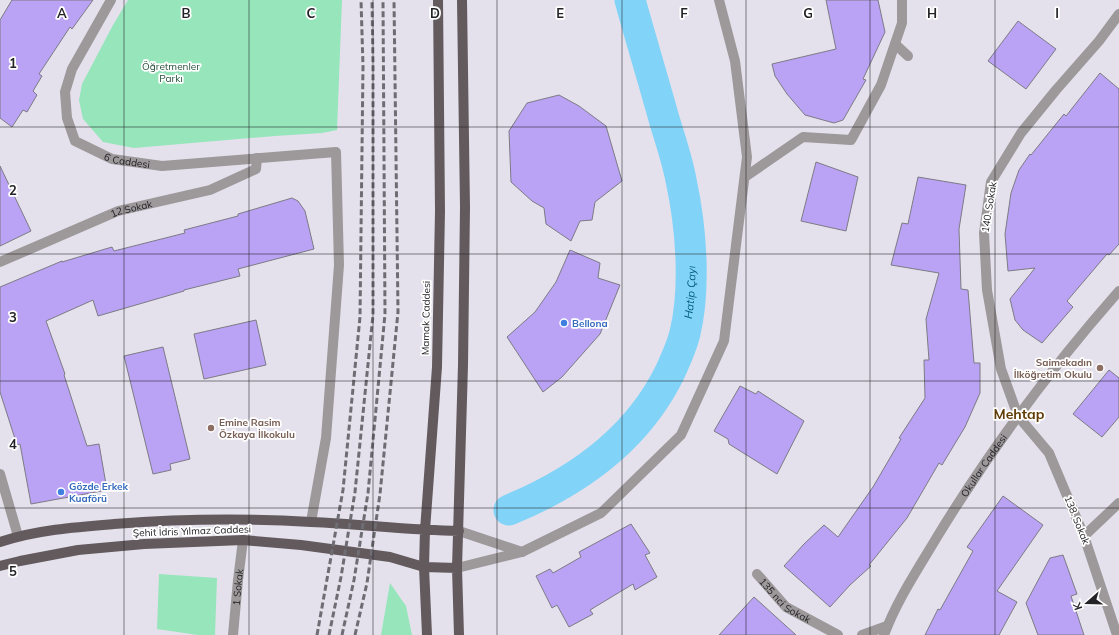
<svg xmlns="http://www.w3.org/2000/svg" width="1119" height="635" viewBox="0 0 1119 635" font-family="Mulish,sans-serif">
	<rect width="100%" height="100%" fill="#e4e1ec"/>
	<path fill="#96e5bb" d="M128,0H342L337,130L322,133L275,136L134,148L103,142L83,119L79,100L82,84L113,25Z
		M159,574L217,578L215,635H198L157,629Z
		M390,583L406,606L412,635H381Z"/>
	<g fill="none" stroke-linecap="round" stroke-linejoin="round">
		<path stroke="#82d3f8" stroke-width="31" id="s1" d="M509,510C577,482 637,440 670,372C676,359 682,346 685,333C696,287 691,226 681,180C677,159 670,139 664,119C653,79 641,40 630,0"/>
	</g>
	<path fill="#baa2f5" stroke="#7d7b85" d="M12,0H93L72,29L70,27L39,74L42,76L33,91L37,95L27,112L23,110L12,127L0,118V20Z
		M826,0H878L885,32L863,79L866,80L843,120L834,123L805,115L787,94L775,76L772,64L836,49Z
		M1018,21L1056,49L1026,89L988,61Z
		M1100,73L1119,89V244L1109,255L1107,254L1067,301L1073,307L1042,343L1023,330L1015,320L1010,299L1035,268L1008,271L1005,234L1011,193L1019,170L1030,154L1031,155L1064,114L1066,116Z
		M559,95L579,106L606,126L622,181L595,202L592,220L580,221L571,241L546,224L544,208L532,201L511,182L509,131L527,103Z
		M816,162L858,177L846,231L801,221Z
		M0,166L31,231L0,246Z
		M918,177L966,185L959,229L961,289L968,290L974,363H980V393L965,427L942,465L939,463L907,518L869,565L871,566L850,585L830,607L784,566L804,544L824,525L838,537L873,487L901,439L899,438L925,398L924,360H929L926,319L939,273L891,265L902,223L908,224Z
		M292,198L298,201L305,211L314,249L238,269L240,276L184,290V291L98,316L93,300L46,321L65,374L64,375L87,446L99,444L107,490L31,504L20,444L17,445L0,392V287L62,261V262L112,247L114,251L185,233L184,230L238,216V214Z
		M570,250L600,263L598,278L620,285L600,334L562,377L543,392L507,337L535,312L556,282Z
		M256,320L266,365L204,379L194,334Z
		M163,347L190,459L170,464L171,470L153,474L124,356Z
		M1109,370L1119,378V417L1102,437L1073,414Z
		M740,386L756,394L758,391L804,421L777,474L729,444L728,439L714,431Z
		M1003,496L1043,525L997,591L1017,602L999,635H925L938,609L940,610L973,551L967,547Z
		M631,524L650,553L645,555L657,577L635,590L633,584L590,610L593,614L569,627L557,605L552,608L536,576L550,569L553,573L581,557L579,552Z
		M1063,555L1077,594L1071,596L1084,635H1038L1026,603L1050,558Z
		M754,597L796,635H719Z"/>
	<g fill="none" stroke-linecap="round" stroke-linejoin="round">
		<g stroke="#9d989a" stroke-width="10">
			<path id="s2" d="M111,0L72,69L65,92L67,118L75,141L112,159L162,166L336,152L339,265L326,438L311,522"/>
			<path d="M895,44L908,56"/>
			<path d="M745,177L803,137L851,140L881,85L902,23V0"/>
			<path id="s3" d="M0,262L118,211L210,190L256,169L257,158"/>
			<path d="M0,474L18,536"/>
			<path d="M459,531L522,552"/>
			<path d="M1084,536L1119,503"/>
			<path d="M457,568L522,552L601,513L681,435L724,341L747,157L735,61L719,0"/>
			<path id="s4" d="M757,574L786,607L838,635"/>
			<path id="s5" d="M233,635L238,580L243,540"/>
			<path d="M862,635L887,626"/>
			<path id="s6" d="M884,635C897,600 918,569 937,537C990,450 1052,367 1119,291"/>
			<path d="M1117,635L1084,536L1049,453L1018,416L1001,369L987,290L984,233L991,182L1021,133L1056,90L1099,41L1119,14"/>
		</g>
		<path stroke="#635a5e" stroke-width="10" d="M0,542C36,530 76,527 114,524C179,519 245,518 311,522C360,524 409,530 459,531
			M0,566L20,561L78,550L144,544L243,540L301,545L390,557L424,567L457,568
			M427,635L424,567L425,530L437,367L440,211L438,0
			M459,635L457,568L463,365L465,207L462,0"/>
		<path stroke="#6e6d73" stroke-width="3" stroke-dasharray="6 3" stroke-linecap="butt" d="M317,635L343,490L360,317L363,66L361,0
			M329,635L341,577L355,492L373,315V65L372,0
			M342,635L354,580L368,493L385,314L383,0
			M355,635L367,583L380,494L398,312L394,0"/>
	</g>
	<path fill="none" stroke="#232226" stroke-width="1" stroke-opacity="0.55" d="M124,0V635M249,0V635M373,0V635M497,0V635M622,0V635M746,0V635M870,0V635M995,0V635M0,127H1119M0,254H1119M0,381H1119M0,508H1119"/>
	<g fill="#3f7fe0" stroke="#fff" stroke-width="1.5">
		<circle cx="564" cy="323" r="4"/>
		<circle cx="61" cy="492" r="4"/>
	</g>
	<g fill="#8d6e63" stroke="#fff" stroke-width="1.5">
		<circle cx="1100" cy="368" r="4"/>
		<circle cx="211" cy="428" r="4"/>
	</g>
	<g text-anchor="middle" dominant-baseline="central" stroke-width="3.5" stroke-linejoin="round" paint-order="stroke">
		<g font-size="10" fill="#224c37" stroke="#fff">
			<text x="171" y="66">Öğretmenler<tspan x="171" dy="12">Parkı</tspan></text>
		</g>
		<g font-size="10" fill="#232226" stroke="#fff">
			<text stroke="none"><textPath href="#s2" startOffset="210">6 Caddesi</textPath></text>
			<text transform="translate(989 207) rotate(-81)">140. Sokak</text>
			<text stroke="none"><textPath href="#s3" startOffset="142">12 Sokak</textPath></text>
			<text transform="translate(426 318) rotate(-89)">Mamak Caddesi</text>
			<text stroke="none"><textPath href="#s6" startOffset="197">Okullar Caddesi</textPath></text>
			<text transform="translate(1077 520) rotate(68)">138. Sokak</text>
			<text transform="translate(192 531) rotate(-2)">Şehit İdris Yılmaz Caddesi</text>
			<text stroke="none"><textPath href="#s5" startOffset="48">1 Sokak</textPath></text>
			<text stroke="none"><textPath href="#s4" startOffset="39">135 nci Sokak</textPath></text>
		</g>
		<g font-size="10" font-weight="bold" fill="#366cbe" stroke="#fff" text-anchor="start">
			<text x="572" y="323">Bellona</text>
			<text x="69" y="486">Gözde Erkek<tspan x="69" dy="12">Kuaförü</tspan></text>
		</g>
		<g font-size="10" font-weight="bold" fill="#785e54" stroke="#fff" text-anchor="end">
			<text x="1092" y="362">Saimekadın<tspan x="1092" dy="12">İlköğretim Okulu</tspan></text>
			<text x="219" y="422" text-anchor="start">Emine Rasim<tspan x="219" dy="12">Özkaya İlkokulu</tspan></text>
		</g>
		<g font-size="11" font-style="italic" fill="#005e7d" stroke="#fff">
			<text stroke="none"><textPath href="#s1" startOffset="300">Hatip Çayı</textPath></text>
		</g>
		<g font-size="14" font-weight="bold" fill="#5f3d06" stroke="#fff">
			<text x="1019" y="414">Mehtap</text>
		</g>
	</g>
	<g font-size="13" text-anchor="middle" font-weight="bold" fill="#232226" stroke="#fff" stroke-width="3.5" stroke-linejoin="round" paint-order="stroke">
		<text x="62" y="18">A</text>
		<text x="186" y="18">B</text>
		<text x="311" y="18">C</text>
		<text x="435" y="18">D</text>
		<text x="560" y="18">E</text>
		<text x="684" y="18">F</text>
		<text x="808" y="18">G</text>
		<text x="932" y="18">H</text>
		<text x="1057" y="18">I</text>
		<text x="13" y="68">1</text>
		<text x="13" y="195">2</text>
		<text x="13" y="322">3</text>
		<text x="13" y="449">4</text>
		<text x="13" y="576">5</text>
	</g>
	<g transform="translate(1087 603) rotate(250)" stroke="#ffffff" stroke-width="3" paint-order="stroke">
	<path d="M0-3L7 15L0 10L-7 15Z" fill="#232226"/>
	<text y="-6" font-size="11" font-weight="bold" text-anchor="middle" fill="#232226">K</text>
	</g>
</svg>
